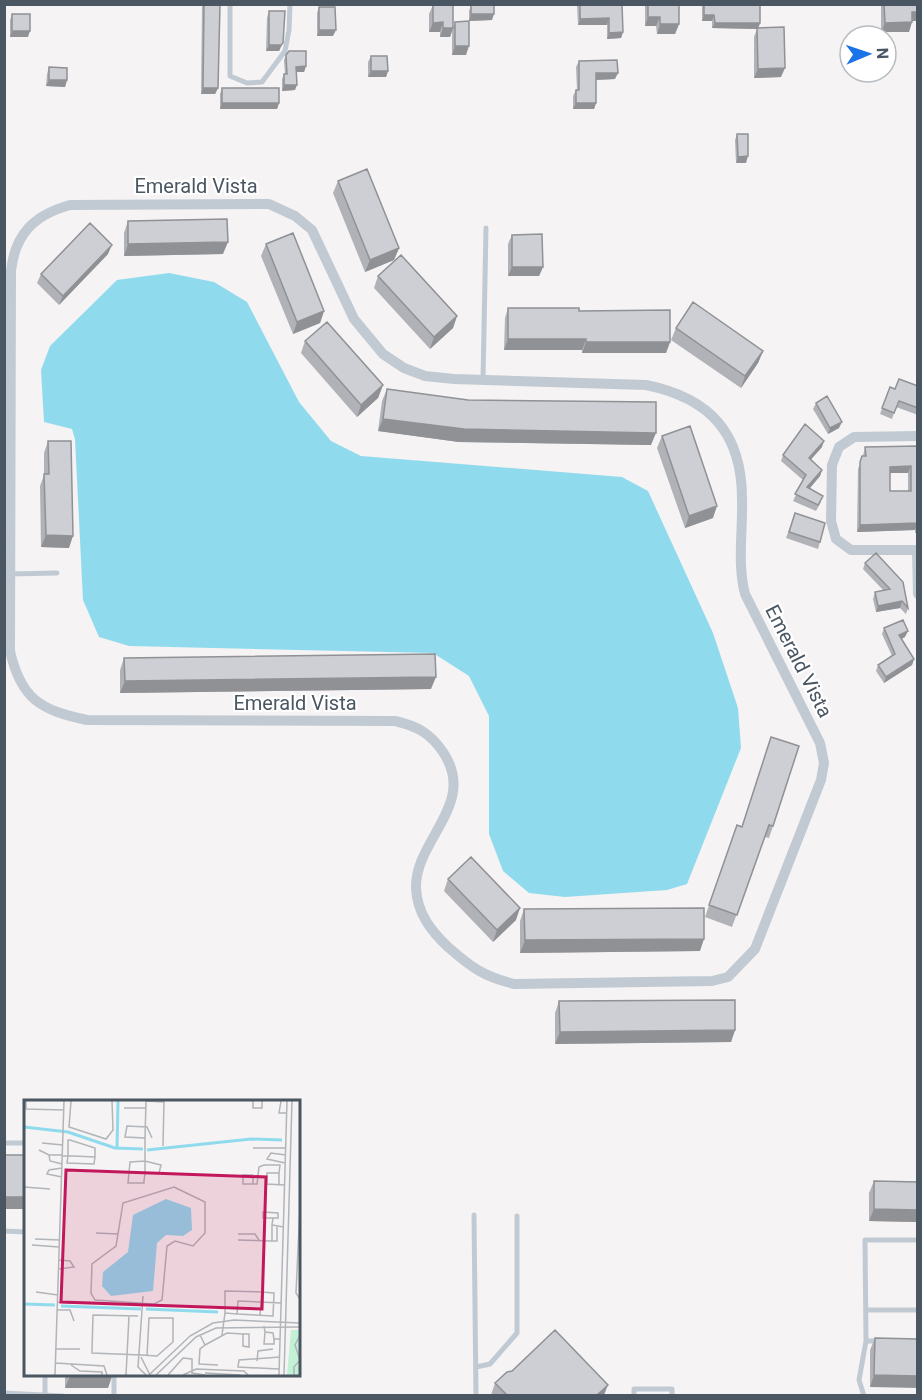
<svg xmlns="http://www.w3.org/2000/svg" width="922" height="1400" viewBox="0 0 922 1400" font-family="Roboto,sans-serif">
	<rect width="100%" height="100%" fill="#f5f3f3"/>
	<path fill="#90daee" d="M169,273L214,282L247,302L299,402L331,441L361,456L622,477L648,491L713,633L738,708L741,748L687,884L667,890L565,897L529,893L503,871L489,834V716L469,676L433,653L129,646L99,637L83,600L75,439L72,429L44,422L41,370L50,346L117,280Z"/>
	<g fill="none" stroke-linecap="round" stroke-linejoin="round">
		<path stroke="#c1cad2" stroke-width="5" d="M230,4V76L247,83L262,82L285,51L289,30L290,4
			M483,380L486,228
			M10,574L57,573
			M4,1143H26
			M474,1215L476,1396
			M4,1231L26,1232
			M866,1310H918
			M880,1341H866L865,1240H918
			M476,1367L490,1364L517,1333V1216
			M4,1393L63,1396
			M45,1396V1374
			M114,1396V1374
			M634,1396V1389H672V1396
			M864,1396L859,1380L866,1341"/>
		<path stroke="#c1cad2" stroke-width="10" d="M269,204L295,216L312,230L354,319L383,354L404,368L425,376L454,379L646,385C710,398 742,433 742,499C743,531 737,563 745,594L820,743L824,763L821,780L755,949L728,977L712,981L514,984C483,976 472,968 448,947C431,931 417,913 416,888C415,839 478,804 443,752C430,733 417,726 395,721L87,720C40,710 21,699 10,651L11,271C15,234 34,215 70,205Z
			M918,436L854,437L839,447L832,465L831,521L836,539L851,550H918
			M917,551L918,594"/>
	</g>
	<path fill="#b0b2b7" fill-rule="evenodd" d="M203,4H220L218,88L215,94H201L202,7Z
		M577,4H622L623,32L621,38L607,39V25H578Z
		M645,4H679V24L675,34H657L656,26H645Z
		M702,4H760V23L758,28L781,77L754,78V37L757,29L712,28V21H702Z
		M881,4H918V21H912L909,32H881Z
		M433,5L453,28L450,37H440V32H429V14Z
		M471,5L492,20L469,21V11Z
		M319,7L333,36H317V13Z
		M269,11L280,49L279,51H266L267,18Z
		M12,14L28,37H10V20Z
		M455,22L466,55H452V31Z
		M286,55L306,66L304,72H296L295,90L282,91V79L284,74H285L284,60Z
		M371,56L388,71L386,77H368V62Z
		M579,61L615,79L596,80V103L594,109H573V96L576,90H577L576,67Z
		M49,67L67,80L65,87L46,86L47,74Z
		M222,88L279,103L277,109H220V94Z
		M737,134L746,163H736L735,140Z
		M338,181L399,248L394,260L365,272L333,193Z
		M128,221L223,254L124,256V233Z
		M512,235L543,267L539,276H508V244Z
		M266,244L324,311L320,323L293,334L261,256Z
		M108,254L59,305L37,283L41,274Z
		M378,276L457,316L453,328L430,349L374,288Z
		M508,308L579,311L670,342L666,353H582V350H504L505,318Z
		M676,328L763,351L758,363L741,388L671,340Z
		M305,341L383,385L378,398L357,417L301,353Z
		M918,386V415L896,407L892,419L880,414L890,387L895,389Z
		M387,389L651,445L459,442L378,431L382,401Z
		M816,403L839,428L828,434L813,409Z
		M662,436L713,518L685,528L657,448Z
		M48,441L69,548L41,547L40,486L44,475V453Z
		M918,446V533H915V530L857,532L858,469L863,456L865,447ZM890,473H908V491H890Z
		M822,447L811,459L822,470L820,476L809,489L821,502L816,511L793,501L803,480L781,461L783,455Z
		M795,513L820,542L818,549L786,538Z
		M865,563L908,608L906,614L900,608L876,612L873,599L875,592L884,591L863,569Z
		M884,628L905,637L902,639L914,659L912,665L884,683L876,671L878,665L892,656L882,634Z
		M124,658L431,689L120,693V670Z
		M771,737L773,826L769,838L765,837L732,927L705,917L737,825L742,826Z
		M448,879L516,920L493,942L444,891Z
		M524,909L700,951L520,953V921Z
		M559,1001L735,1030L731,1042L555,1044V1013Z
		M874,1181L918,1182V1222L869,1221V1193Z
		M875,1338L918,1339L870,1387V1350Z
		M65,1374H112V1376L108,1388H65Z
		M495,1383L604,1395H491Z"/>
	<path fill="#909195" d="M912,12H918V21H909Z
		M471,14H494L492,20L469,21Z
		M704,15H714L712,21H702Z
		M648,17H660L656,26H645Z
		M609,18L607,25H578L580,19Z
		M443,22L440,32H429L433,23Z
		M912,22L909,32H881L885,23Z
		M715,23H760L758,29L712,28Z
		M660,24H679L675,34H657Z
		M443,28H453L450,37H440Z
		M319,30H336L333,36H317Z
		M12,31H30L28,37H10Z
		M623,32L621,38L607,39L609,33Z
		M283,43L279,51H266L269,45Z
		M455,46H469L466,55H452Z
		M306,66L304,72H294L296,67Z
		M785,68L781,77L754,78L758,69Z
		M371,71H388L386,77H368Z
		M596,73H618L615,79L594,80Z
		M49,80H67L65,87L46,86Z
		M284,85H297L295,90L282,91Z
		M203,88H218L215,94H201Z
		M222,103H279L277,109H220Z
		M576,103H596L594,109H573Z
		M748,156L746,163H736L738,157Z
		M228,242L223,254L124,256L128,244Z
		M112,245L108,254L59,305L63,296Z
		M399,248L394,260L365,272L370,260Z
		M512,267H543L539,276H508Z
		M324,311L320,323L293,334L297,322Z
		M457,316L453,328L430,349L434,337Z
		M508,339H586L582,350H504Z
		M586,342H670L666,353H582Z
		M763,351L758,363L741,388L745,376Z
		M383,385L378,398L357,417L361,405Z
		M383,419L656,433L651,445L459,442L378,431Z
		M842,422L839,428L828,434L830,428Z
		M824,441L822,447L807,464L809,458Z
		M911,466L908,473H888L890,467Z
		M822,470L820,476L805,494L807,487Z
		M717,506L713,518L685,528L689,516Z
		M918,523L915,530L857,532L860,525Z
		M46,535L73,536L69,548L41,547Z
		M902,601L900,608L876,612L878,606Z
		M908,631L905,637L897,641L899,635Z
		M914,659L912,665L884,683L886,677Z
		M436,677L431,689L120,693L125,681Z
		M520,908L516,920L493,942L497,930Z
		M704,939L700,951L520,953L525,940Z
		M735,1030L731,1042L555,1044L560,1032Z
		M4,1197H26V1209H4Z
		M874,1209L918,1210V1222L869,1221Z
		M874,1375L918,1376V1388L870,1387Z
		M70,1376H112L108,1388H65Z
		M608,1385L604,1395H597Z"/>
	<path fill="#cdcfd5" stroke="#909195" stroke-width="1.5" fill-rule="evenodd" d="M204,4H220L218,88H203Z
		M453,4V28H443V22L433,23V5Z
		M494,4V14H471V5Z
		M580,4H622L623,32L609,33V18L580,19Z
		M648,4H679V24H660V17H648Z
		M704,4H760V23H715L714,15H704Z
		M884,4H918V12H912V22L885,23Z
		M319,7H335L336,30H319Z
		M269,11H285L283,43L281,45H269Z
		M12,14H30V31H12Z
		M469,21V46H455V22Z
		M784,27L785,68L758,69L757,28Z
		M289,51H306V66L296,67L297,85H284V74H287L286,55Z
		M371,56H387L388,71H371Z
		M617,60L618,73H596V103H576V90H579V61Z
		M49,67L67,68V80H49Z
		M222,88H279V103H222Z
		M737,134H748V156L738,157Z
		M367,169L399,248L370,260L338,181Z
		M227,219L228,242L128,244V221Z
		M90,223L112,245L63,296L41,274Z
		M293,233L324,311L297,322L266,244Z
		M542,234L543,267H512V235Z
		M401,255L457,316L434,337L378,276Z
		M693,302L763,351L745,376L676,328Z
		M508,308H579V311L670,310V342H586V339H508Z
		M327,322L383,385L361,405L305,341Z
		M899,379L918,386V408L899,401L894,413L882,408L890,387L895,389Z
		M387,389L468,400L656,402V433L464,429L383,419Z
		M827,396L842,422L830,428L816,403Z
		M805,424L824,441L809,458L822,470L807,487L823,496L818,505L795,494L806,475L783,455Z
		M690,426L717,506L689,516L662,436Z
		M48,441H71L73,536L46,535L44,474H49Z
		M918,446V523L860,525V462L862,456H866L865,447ZM911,466V491H890V467Z
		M795,513L825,523L820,542L789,532Z
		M876,553L903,582L908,608L902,601L878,606L875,592L890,589L865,563Z
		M903,620L908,631L899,635L914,659L886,677L878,665L895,654L884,628Z
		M435,654L436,677L125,681L124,658Z
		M771,737L799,746L773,826L769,825L737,915L709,905L737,825L742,827Z
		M471,857L520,908L497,930L448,879Z
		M704,908V939L525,940L524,909Z
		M735,1000V1030L560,1032L559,1001Z
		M4,1155H26V1197H4Z
		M874,1181L918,1182V1210L874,1209Z
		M555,1330L608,1385L597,1395H507L495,1383L507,1372L512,1371Z
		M875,1338L918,1339V1376L874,1375Z
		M70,1374H112V1376H70Z"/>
	<g text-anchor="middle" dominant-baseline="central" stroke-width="4.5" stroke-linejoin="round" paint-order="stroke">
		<g font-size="20" fill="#4a5661" stroke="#fff">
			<text x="196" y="186">Emerald Vista</text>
			<text transform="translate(799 661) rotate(63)">Emerald Vista</text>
			<text x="295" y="703">Emerald Vista</text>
		</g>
	</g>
	<g transform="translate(24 1100)">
		<rect width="276" height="276" fill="#f5f3f3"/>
		<path d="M267,230H276V275H263Z" fill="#c3f1d5"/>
		<path d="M142,99L167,108L168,130L159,136L142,135L133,143L129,191L87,196L78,186L79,172L104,152L109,115Z" fill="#90daee"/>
		<path fill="none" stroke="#90daee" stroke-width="3" d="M0,27L44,32L91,48L119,49M93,48L94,1M123,50L227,39L258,40M0,204L31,205M37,206L117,209M122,209L194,212"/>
		<path fill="none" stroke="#b1b4b9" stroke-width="1.5" d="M2,1V9L40,10M47,1L45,27L82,39L89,30L88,1M122,1L140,2M229,1V8H238V1M257,1L255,13H263M100,8H122M276,23V42M121,38L101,37L103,26L123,27L128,38M18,43L39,45M139,46L140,1M229,48H262M15,50L25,55H39M25,55L26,61L38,64M39,56H49L71,57V48L46,40H44V56L43,63L70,64L71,57M261,63L243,59L247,53L262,55M121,73H135L137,65L121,61L106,62L104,83H120V81L121,73V38L122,1M38,77L23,74L25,70L38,68M229,84V75H219V84H233L235,67L240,65H256L255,73M255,85V73H243V84L260,85M0,87L26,89M150,87L181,102V133L169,146L151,141L143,146L138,200L130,204L71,200L67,193L68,164L92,146L99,103ZM276,106L272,193L276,199M249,118H254V113L239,112V118H249L248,125L259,127M72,133L94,134M214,134H231L235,140M11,139L36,140M214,140L248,141V125M248,141H253V127M8,145L35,147M35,169L50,167L46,161L35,160M12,192L34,195M119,196L114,267L122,275M33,202L51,203M33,210H46L50,221M201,213V191L238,192M213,214L249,216L250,193L238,192L236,215M114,216L69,215L68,251V253L117,255L133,256L149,242V218H125L123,256M240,226L241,232L249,233L250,239H256M241,232L240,244H250V239M176,235L181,245L176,249L175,264L194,265M198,235L201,213L213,214L214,201L257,203M181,245L203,233L219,234H225V247L219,246V234M32,249H56M117,257L126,275M233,261L234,251L249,249M31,263L80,266L83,275M47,265L56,271L78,272V275M255,269L214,267L215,260L256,257M181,273L216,275M31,275L40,1M102,275L105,216M125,275L166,236L189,223L210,220L276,223M132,275L172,237L192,228L276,227M144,275L159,258L168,259V273L181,275M159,275L172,269L220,271L224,275M255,275L263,1M260,275L268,1M270,275V267L276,260L271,245L276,235"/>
		<path fill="#c2185b" fill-opacity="0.15" stroke="#c2185b" stroke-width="3" d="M42,70L242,77L238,209L37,202Z"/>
		<rect width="276" height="276" fill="none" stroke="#4a5661" stroke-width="3"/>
	</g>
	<rect width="922" height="1400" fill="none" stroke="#4a5661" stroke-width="12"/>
	<g transform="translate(868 54) rotate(88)"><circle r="28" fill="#ffffff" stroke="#b7bbc0" stroke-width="1.5"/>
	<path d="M0-4.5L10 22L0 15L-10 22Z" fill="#1a73e8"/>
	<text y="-9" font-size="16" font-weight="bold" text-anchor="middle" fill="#4a5661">N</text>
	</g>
</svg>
